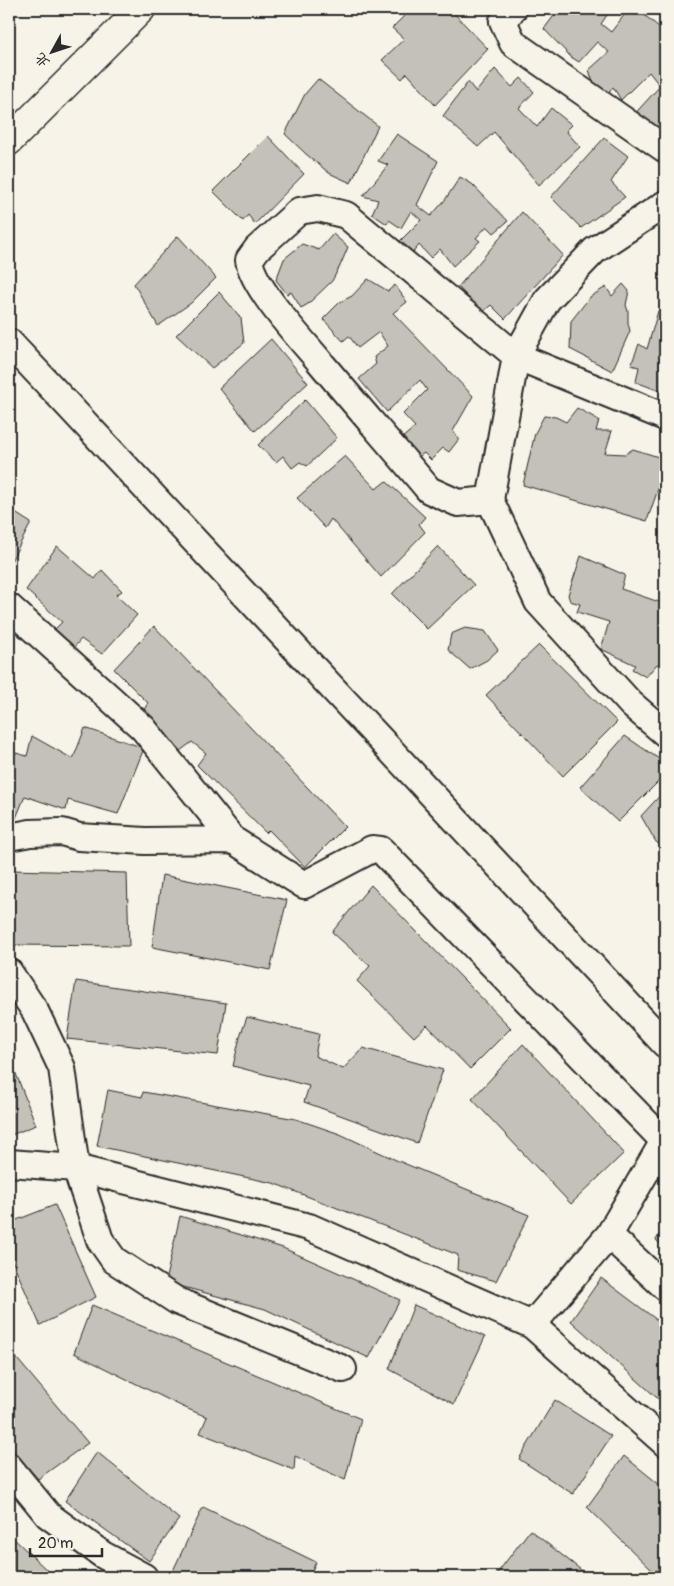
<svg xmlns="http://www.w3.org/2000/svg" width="674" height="1586" viewBox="0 0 674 1586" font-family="Pangolin,'LXGW WenKai TC',sans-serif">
	<rect width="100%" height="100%" fill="#f7f3e8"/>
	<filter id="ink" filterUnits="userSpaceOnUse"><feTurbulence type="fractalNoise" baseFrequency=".02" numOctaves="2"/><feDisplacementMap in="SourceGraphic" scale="10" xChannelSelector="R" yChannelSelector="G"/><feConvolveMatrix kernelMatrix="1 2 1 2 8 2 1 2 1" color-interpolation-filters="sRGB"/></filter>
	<g filter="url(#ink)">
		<path fill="#c4c1b9" stroke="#2b2b2b" d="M411,9H450L488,49L435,105L407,73L402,79L382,60L404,39L392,28Z
			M559,9H611L601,24L611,32L629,9H637L665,32L660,43L665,48V142L631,118L660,86L649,72L621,100L613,87L607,96L595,88L589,70L609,52L597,42L579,62L571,57L544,29Z
			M495,69L512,87L521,78L534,92L519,108L537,127L551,108L572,125L566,131L580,147L539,185L494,132L478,147L443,116L468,82L476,92Z
			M318,79L378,126L351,183L329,173L306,154L285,134L305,94Z
			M397,134L438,161L417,205L431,216L445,200L460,177L472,184L508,221L494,233L487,226L476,238L480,241L453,266L440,249L431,258L419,245L411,255L399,242L421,220L411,211L401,228L389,220L387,224L372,214L378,200L363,196L388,165L378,161Z
			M268,136L304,174L255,224L248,215L243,221L213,191Z
			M604,138L628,156L611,182L625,197L581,228L551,197Z
			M522,212L563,255L505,319L491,305L483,312L458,287Z
			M333,234L348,247L340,266L332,281L308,304L301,308L291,292L287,294L276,280L284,259L302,244L319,250Z
			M178,236L216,278L191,303L158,326L134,284Z
			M368,279L388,291L395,285L407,302L393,313L473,396L453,431L459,439L449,452L443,448L431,460L424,453L417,458L401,439L415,427L403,414L427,390L420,380L387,412L359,379L376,364L374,357L388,346L379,332L358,348L349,336L343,341L323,319L340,302L352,296Z
			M623,284L629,291L626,305L628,311V323L630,331L612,371L570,349L571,321L590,297L606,287L612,296Z
			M219,292L241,318L244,343L212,368L176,335Z
			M658,311L665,314V393L636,382L639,367L631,365L639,344L647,349Z
			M271,339L308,383L255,431L219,388Z
			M305,400L337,438L307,466L300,462L292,468L283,456L276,462L258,445Z
			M577,408L599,420L596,431H612L605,453L625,454L633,449L665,459V469L647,521L523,485L535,433L544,416L556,417L566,422Z
			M345,456L376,489L386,481L425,517L419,524L425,532L381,577L331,519L325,528L297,498Z
			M9,509L31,523L9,565Z
			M57,546L95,579L102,570L122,591L116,595L137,615L102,654L81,639L70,652L51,633L62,622L26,590Z
			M438,546L474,585L427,629L392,594Z
			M581,556L625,575L621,589L665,604V661L656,665L646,677L632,669L635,665L601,649L609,622L577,612L580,604L570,601L568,595Z
			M154,626L345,827L305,867L269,830L266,833L197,765L206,753L192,742L180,751L142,713L148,703L114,669Z
			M465,628L485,631L498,650L487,660L470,669L448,650L451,634Z
			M539,645L617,722L563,776L486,695Z
			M85,728L144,748L118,814L68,800L66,810L25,796L14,823L9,822V751L27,756L32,736L73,759Z
			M625,736L665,763V775L618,822L580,787Z
			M665,790V848L656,842L641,816Z
			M11,870L127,873L129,946L9,945Z
			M162,875L287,900L270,970L152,947Z
			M371,885L511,1028L470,1069L427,1025L414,1037L357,981L370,966L332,932Z
			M76,981L226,1003L218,1055L67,1039Z
			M247,1017L319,1034L315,1056L343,1069L363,1048L443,1070L417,1143L304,1102L309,1086L233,1066L240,1037Z
			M523,1044L624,1153L571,1204L472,1099Z
			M9,1056L36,1125L9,1136Z
			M108,1090L142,1097L143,1092L296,1119L340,1134L396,1160L529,1215L496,1281L457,1270L458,1255L273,1183L97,1146Z
			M55,1205L96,1297L40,1325L9,1253V1223Z
			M180,1216L283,1248L400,1300L369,1358L265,1309L165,1282Z
			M665,1225V1248L656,1240Z
			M601,1278L665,1326V1405L571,1321Z
			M92,1305L361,1419L345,1480L295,1456L294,1470L200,1433L207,1417L183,1407L74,1353Z
			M414,1305L485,1337L454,1404L389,1369Z
			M13,1354L88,1443L38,1479L9,1445V1358Z
			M555,1400L611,1436L573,1494L519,1459Z
			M97,1452L179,1519L149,1561L65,1501Z
			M624,1456L665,1489V1562L655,1573L587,1507Z
			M203,1507L316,1562L309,1577H170Z
			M530,1530L590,1577H497L495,1576Z
			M9,1534L52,1575L50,1577H9Z"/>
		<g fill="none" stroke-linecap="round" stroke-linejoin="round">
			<defs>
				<path id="street" d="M513,9L503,21L513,43L665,149
					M665,204L595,250L547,300L516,356L490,500L538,602L631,704L665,733
					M9,342L665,1044
					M490,500L458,503L429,490C393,447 356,405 320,362C301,339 253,288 249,260L257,249L299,211L318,208L346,215L516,356L665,417
					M9,607L143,728L233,840L304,885L372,849L381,850L664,1141L609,1235L532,1325
					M9,837L30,833L62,832L79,837L145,841L233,840
					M9,972L35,1011L62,1068L76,1168L100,1240L114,1260L177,1301L343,1369
					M9,1163L76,1168L309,1227L532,1325L665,1443
					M609,1235L665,1287
					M9,1467L48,1515L103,1555L144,1577"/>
				<path id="secondary" d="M9,141L141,9"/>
			</defs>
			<use href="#street" stroke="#2b2b2b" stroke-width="30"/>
			<use href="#secondary" stroke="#2b2b2b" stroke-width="31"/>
			<use href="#street" stroke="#f7f3e8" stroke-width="26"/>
			<use href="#secondary" stroke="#f7f3e8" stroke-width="28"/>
		</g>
	</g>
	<rect width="674" height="1586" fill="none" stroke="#f7f3e8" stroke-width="30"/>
	<rect x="15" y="15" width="644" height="1556" fill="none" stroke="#2b2b2b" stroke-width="2" filter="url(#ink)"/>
	<g transform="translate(52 52) rotate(230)" stroke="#f7f3e8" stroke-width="4" paint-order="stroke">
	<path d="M0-4L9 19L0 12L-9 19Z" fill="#2b2b2b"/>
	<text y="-8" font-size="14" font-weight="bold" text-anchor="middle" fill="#2b2b2b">北</text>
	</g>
	<path d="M30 1548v8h72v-8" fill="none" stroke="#2b2b2b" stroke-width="2.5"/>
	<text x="38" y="1548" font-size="15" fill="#2b2b2b" stroke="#f7f3e8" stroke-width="4" paint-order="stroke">20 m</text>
</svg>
